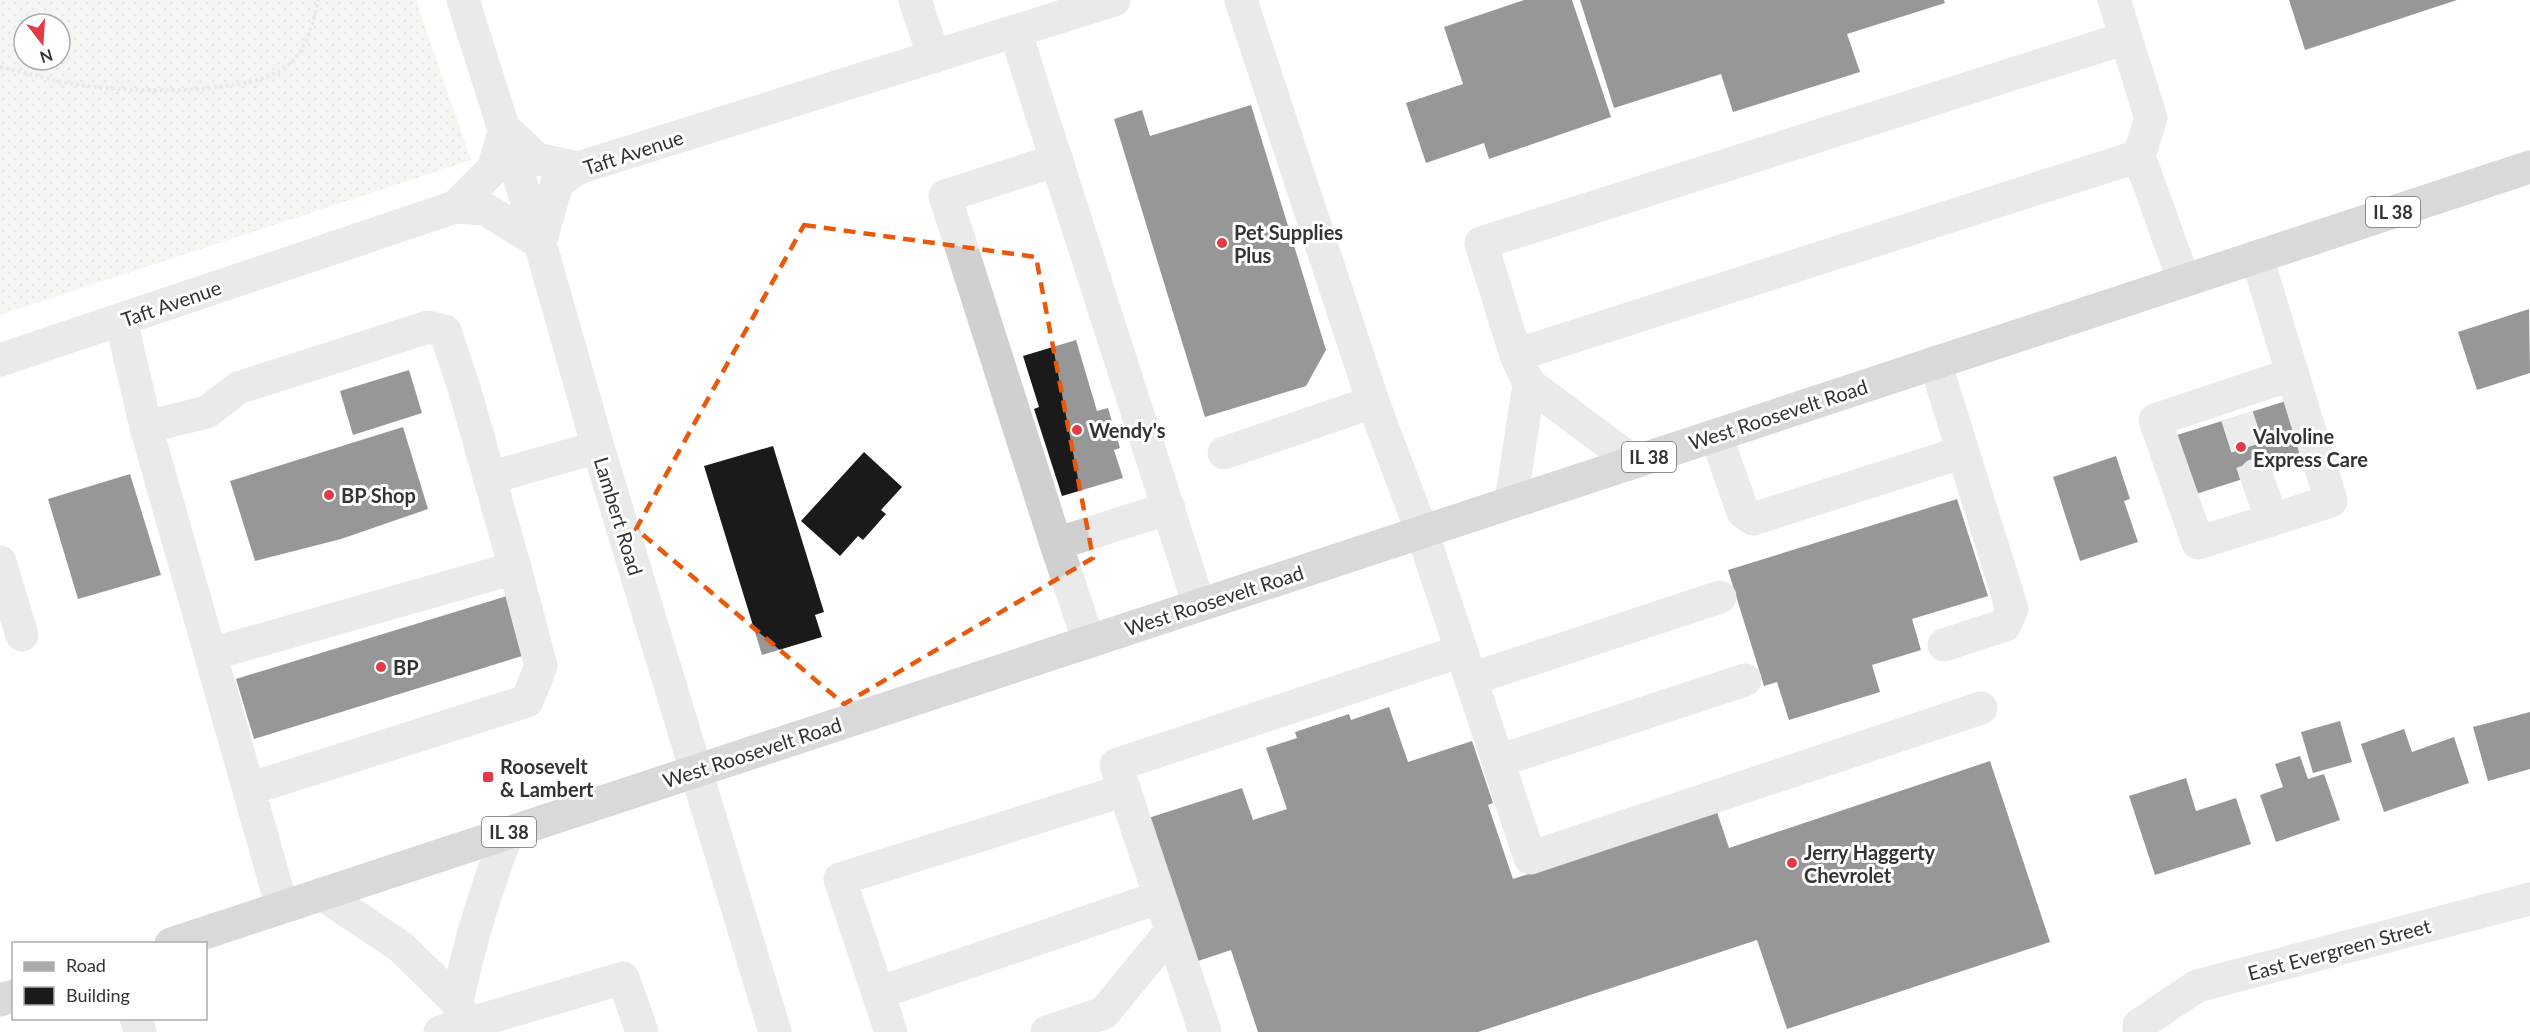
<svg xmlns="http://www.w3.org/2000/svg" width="2530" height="1032" viewBox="0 0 2530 1032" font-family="Lato,sans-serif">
	<defs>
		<pattern id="grass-dots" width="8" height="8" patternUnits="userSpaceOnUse" patternTransform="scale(1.5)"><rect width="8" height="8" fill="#e6ecdf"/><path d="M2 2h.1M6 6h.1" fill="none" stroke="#c6cbc0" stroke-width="1.8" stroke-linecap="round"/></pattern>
	</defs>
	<rect width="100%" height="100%" fill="#fff"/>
	<path fill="url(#grass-dots)" fill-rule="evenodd" d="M0,0H416L471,160L0,315ZM24,24H60V60H24Z"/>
	<path fill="#1a1a1a" d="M1524,0H1572L1611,117L1489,159L1484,143L1426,163L1406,103L1463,84L1444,27Z
		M1580,0H1944L1945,3L1847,34L1860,72L1733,112L1721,74L1614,108Z
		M2289,0H2457L2305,50Z
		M1251,105L1326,350L1306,386L1205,417L1114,119L1142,110L1150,136Z
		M2529,309L2530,373L2477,390L2458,332Z
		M1076,340L1097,411L1108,408L1120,448L1114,450L1123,478L1062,496L1034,409L1039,407L1023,356Z
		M409,370L422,413L353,435L340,391Z
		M2286,401L2305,459L2196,494L2177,435Z
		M403,427L428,509L341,539L255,561L230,481Z
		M773,446L824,612L815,615L822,637L762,655L704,466Z
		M864,452L902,487L881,510L886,514L863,540L858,536L840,556L801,521Z
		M2116,456L2130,499L2124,501L2138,542L2080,561L2053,477Z
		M130,474L161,575L78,599L48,499Z
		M1957,499L1988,596L1912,619L1921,650L1872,665L1880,692L1789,720L1777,682L1764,686L1728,570Z
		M507,596L525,655L254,739L236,679Z
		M1389,707L1408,762L1472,741L1493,803L1488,805L1513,879L1717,812L1729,848L1990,761L2050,942L1787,1029L1757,940L1478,1032H1258L1231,950L1189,964L1142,820L1242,788L1253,820L1287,809L1266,748L1297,738L1295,732L1349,714L1351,720Z
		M2530,712V769L2488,781L2473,727Z
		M2340,721L2352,762L2313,773L2301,732Z
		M2404,729L2412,752L2454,737L2469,783L2384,812L2361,744Z
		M2300,756L2308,779L2324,774L2340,820L2276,842L2260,795L2283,787L2275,764Z
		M2186,778L2196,811L2236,798L2251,844L2155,875L2129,796Z"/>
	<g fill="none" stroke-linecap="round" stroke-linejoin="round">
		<path stroke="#d6d6d6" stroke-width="33" stroke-dasharray="33 16" stroke-linecap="butt" d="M2237,416L2256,475"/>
		<path stroke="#cdcdcd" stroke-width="4" stroke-dasharray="3 3" stroke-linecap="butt" d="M0,67C29,73 56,82 85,86C133,92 251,96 288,65C307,50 313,23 318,0"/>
		<path stroke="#d0d0d0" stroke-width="33" d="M463,0L540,243L598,447L775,1032
			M915,0L934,57
			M1241,0L1373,402L1422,532L1530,858L1981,708
			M2114,0L2151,118L2139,156L2184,281
			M1015,31L1199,605
			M2126,38L1481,243L1516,355L2139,156
			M1057,160L945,196L1056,544L1169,508
			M455,207L493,169L505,129L537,159L578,168
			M540,243L557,183L578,168L1114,0
			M2257,257L2331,501L2198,543L2155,420L2293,374
			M121,320L146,427L282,907
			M1516,355L1529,384L1634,462
			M0,360L455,207L485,209L540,243
			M1935,362L2012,609L2005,625L1944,645
			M146,427L207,412L238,388L428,327L445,331L465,391L515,568L211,654
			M1716,435L1743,512L1753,519L1963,452
			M1224,453L1373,402
			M2256,475L2272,520
			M489,478L598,447
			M1511,502L1529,384
			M1056,544L1089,642
			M0,562L22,635
			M1471,679L1720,597
			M1498,761L1745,680
			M249,789L527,701L541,666L515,568
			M322,894L401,947L457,1002L465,1023
			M878,993L1160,897
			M457,1002C469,944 486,888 508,833
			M136,1018L140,1032
			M440,1032L623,978L642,1032
			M891,1032L840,879L1125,790
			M1047,1032L1104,1013L1171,931
			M1205,1032L1116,765L1461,651
			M2139,1032V1025L2197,986L2530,899"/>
		<path stroke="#ababab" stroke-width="33" d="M171,944L2530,167
			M0,1000L14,996"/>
	</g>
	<path d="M0 0H2530V1032H0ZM804,225L1036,257L1093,558L844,704L636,529Z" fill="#fff" fill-opacity=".55" fill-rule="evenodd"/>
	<path fill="none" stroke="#e8590c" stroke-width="4.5" stroke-dasharray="12 8" stroke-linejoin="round" d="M804,225L1036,257L1093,558L844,704L636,529Z"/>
	<g fill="#e63946" stroke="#fff" stroke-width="2">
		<circle cx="1222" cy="243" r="6"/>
		<circle cx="1077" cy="430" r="6"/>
		<circle cx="2241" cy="447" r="6"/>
		<circle cx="329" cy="495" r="6"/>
		<circle cx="381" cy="667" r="6"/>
		<rect x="482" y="771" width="12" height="12" rx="3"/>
		<circle cx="1792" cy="863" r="6"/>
	</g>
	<g text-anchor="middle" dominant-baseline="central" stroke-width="6" stroke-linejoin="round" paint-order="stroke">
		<g fill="#fff" stroke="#707070" stroke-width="1.5">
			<rect x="2366" y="197" width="54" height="30" rx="4.5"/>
			<rect x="1622" y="442" width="54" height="30" rx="4.5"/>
			<rect x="482" y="817" width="54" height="30" rx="4.5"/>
		</g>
		<g font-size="18" font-weight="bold" fill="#333">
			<text x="2393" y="212">IL 38</text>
			<text x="1649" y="457">IL 38</text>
			<text x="509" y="832">IL 38</text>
		</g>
		<g font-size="20" fill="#333" stroke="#fff">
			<text transform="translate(633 152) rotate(-18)">Taft Avenue</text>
			<text transform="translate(171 303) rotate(-19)">Taft Avenue</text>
			<text transform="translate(1778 414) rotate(-18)">West Roosevelt Road</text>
			<text transform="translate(619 516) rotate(73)">Lambert Road</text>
			<text transform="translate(1214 600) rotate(-18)">West Roosevelt Road</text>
			<text transform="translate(752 752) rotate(-18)">West Roosevelt Road</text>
			<text transform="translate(2339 949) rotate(-15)">East Evergreen Street</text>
		</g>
		<g font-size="20" font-weight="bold" fill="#333" stroke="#fff" text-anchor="start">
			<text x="1234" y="232">Pet Supplies<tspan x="1234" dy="23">Plus</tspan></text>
			<text x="1089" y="430">Wendy's</text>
			<text x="2253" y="436">Valvoline<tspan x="2253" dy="23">Express Care</tspan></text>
			<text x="341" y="495">BP Shop</text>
			<text x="393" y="667">BP</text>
			<text x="500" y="766">Roosevelt<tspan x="500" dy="23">&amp; Lambert</tspan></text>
			<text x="1804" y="852">Jerry Haggerty<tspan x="1804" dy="23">Chevrolet</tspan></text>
		</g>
	</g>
	<rect x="12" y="942" width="195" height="78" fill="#ffffff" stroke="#adadad" stroke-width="1.5"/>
	<rect x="24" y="962" width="30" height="9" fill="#ababab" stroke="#adadad" stroke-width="1.5"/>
	<text x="66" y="972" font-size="18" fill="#333333">Road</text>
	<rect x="24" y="987" width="30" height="18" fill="#1a1a1a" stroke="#adadad" stroke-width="1.5"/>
	<text x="66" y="1002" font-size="18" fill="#333333">Building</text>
	<g transform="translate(42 42) rotate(163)"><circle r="28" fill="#ffffff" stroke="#adadad" stroke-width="1.5"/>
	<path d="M0-4.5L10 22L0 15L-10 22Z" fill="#e63946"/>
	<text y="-9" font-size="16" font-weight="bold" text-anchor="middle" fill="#333333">N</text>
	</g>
</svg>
